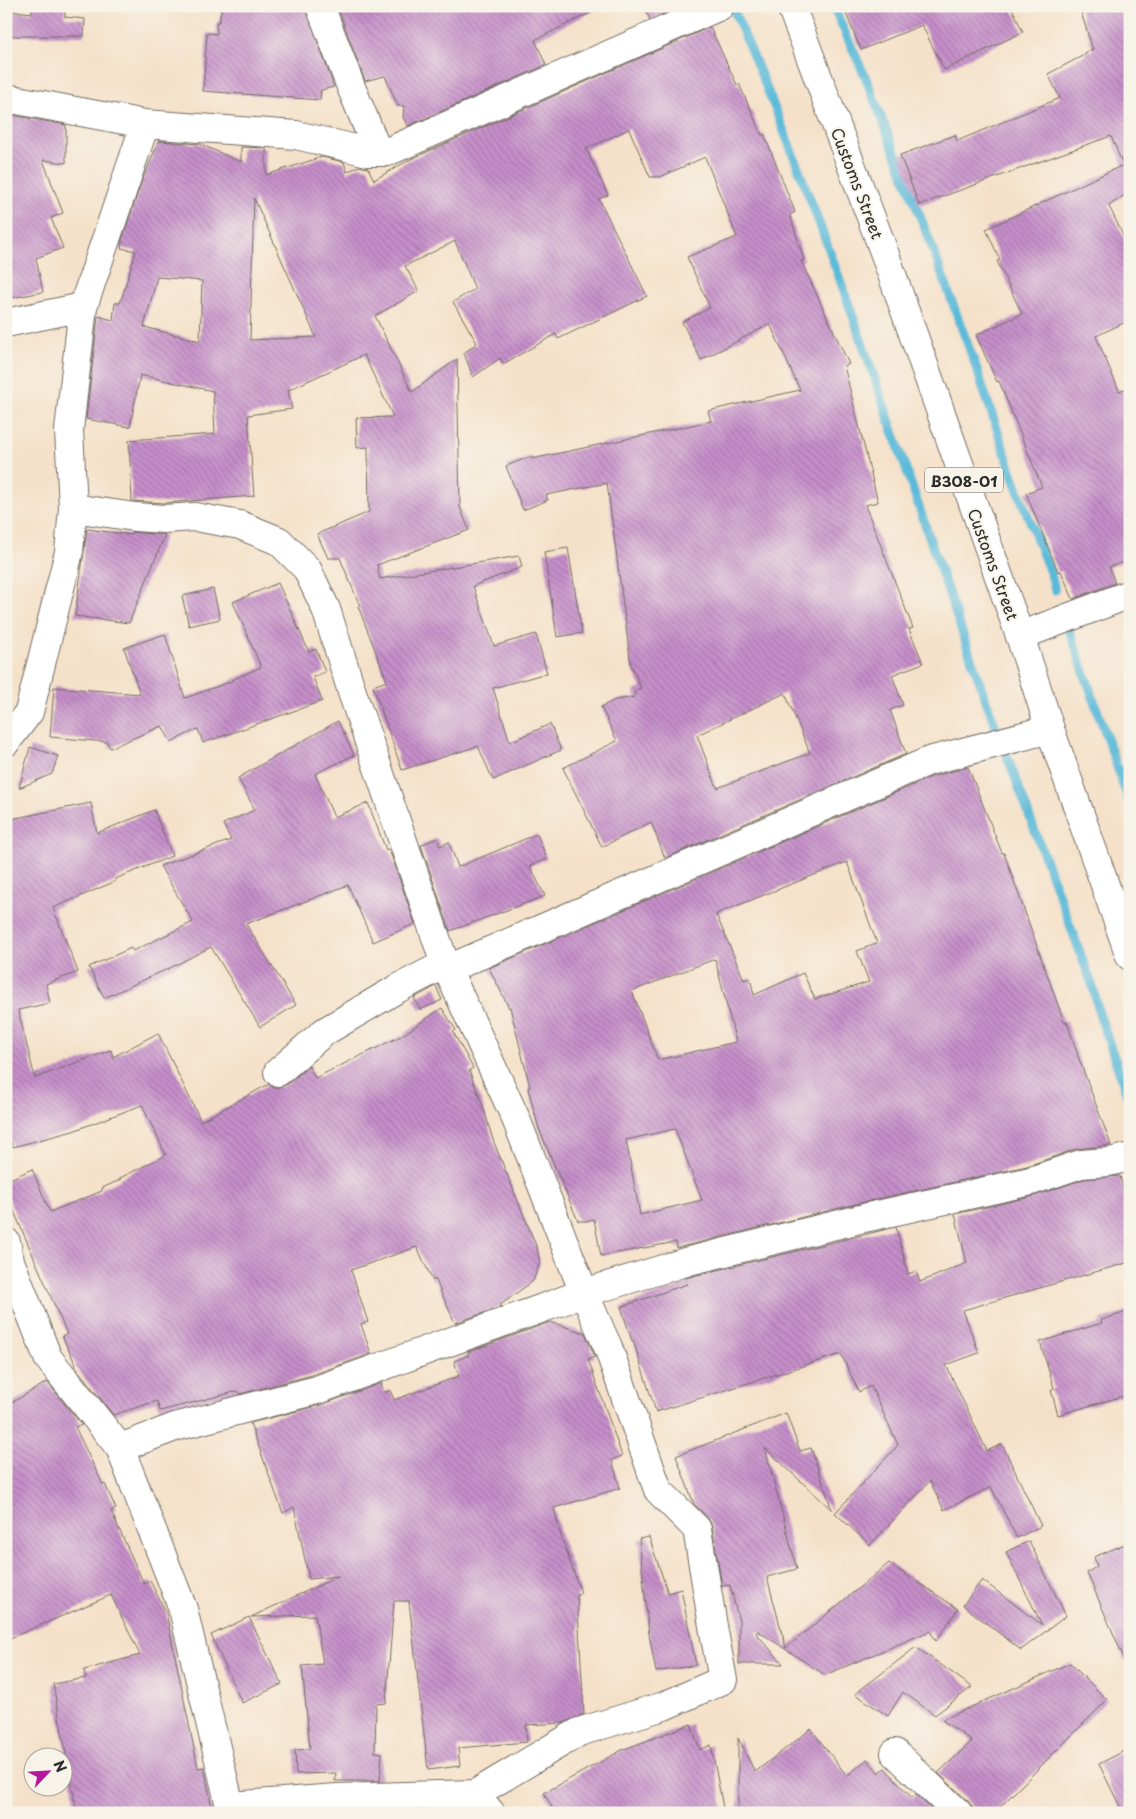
<svg xmlns="http://www.w3.org/2000/svg" width="1136" height="1819" viewBox="0 0 1136 1819" font-family="'Playpen Sans',sans-serif">
	<defs>
		<pattern id="building-back-hatch" width="6" height="6" patternUnits="userSpaceOnUse" patternTransform="scale(1.25)"><rect width="6" height="6" fill="#c68fca"/><path d="M-1 5l2 2M0 0l6 6M5-1l2 2" fill="none" stroke="#a175a4"/></pattern>
	</defs>
	<rect width="100%" height="100%" fill="#f7f3e8"/>
	<filter id="ink" filterUnits="userSpaceOnUse"><feTurbulence type="fractalNoise" baseFrequency=".02" numOctaves="2"/><feDisplacementMap in="SourceGraphic" scale="10" xChannelSelector="R" yChannelSelector="G"/><feConvolveMatrix kernelMatrix="1 2 1 2 8 2 1 2 1" color-interpolation-filters="sRGB"/></filter>
	<filter id="wash" filterUnits="userSpaceOnUse"><feTurbulence type="fractalNoise" baseFrequency=".0096" numOctaves="4" result="noise"/><feDisplacementMap in="SourceGraphic" scale="20" xChannelSelector="R" yChannelSelector="G"/><feGaussianBlur stdDeviation="1.12" result="paint"/><feColorMatrix in="noise" values="0 0 0 0 0 0 0 0 0 0 0 0 0 0 0 0 0 1.4 0 .05"/><feComposite in="paint" operator="in"/></filter>
	<g filter="url(#wash)">
		<rect width="100%" height="100%" fill="#f5e1c9"/>
		<g fill="none" stroke-linecap="round" stroke-linejoin="round">
			<path stroke="#5abad9" stroke-width="9" d="M833,6L865,76L931,244L976,367L1017,488L1052,578L1055,590
				M734,11C837,246 910,490 997,731
				M1068,626L1130,804
				M1007,756L1093,987L1099,1013L1127,1095L1130,1108"/>
		</g>
		<g id="blocks">
			<path fill="url(#building-back-hatch)" fill-rule="evenodd" d="M32,6H65V17L85,19L84,36H6V10L32,13Z
				M222,6H305L334,87L321,90L320,100L203,91L207,33L217,34L216,22H219Z
				M337,6H604L535,40L546,65L408,126L403,117L404,106H398L385,76L365,81Z
				M644,6H681L650,20Z
				M843,6H1011L1023,32L944,70L922,25L861,50Z
				M1079,6H1130V191L1109,206L1130,250V320L1096,336L1119,391L1130,387V560L1109,567L1115,583L1073,599L1061,571L1058,572L1026,493L1042,487L999,381L997,382L976,335L1022,314L997,261L1000,260L986,229L1123,165L1111,136L919,205L900,155L955,135L957,141L1060,98L1048,74L1086,54V52L1093,50Z
				M710,27L737,85L739,84L762,135L764,134L795,212L790,215L804,260L801,261L849,364L844,366L878,502L865,505L913,628L909,629L923,663L892,675L903,705L890,710L906,754L665,858L651,822L602,847L563,768L617,741L601,707L615,700L635,697L634,691L641,688L631,665L607,483L546,495L548,500L523,510L506,466L532,456V459L711,421L708,411L800,390L770,324L701,360L682,322L710,308L687,257L737,237L705,157L660,177H650L629,129L586,149L608,195L599,199L647,296L558,339L556,334L503,364L500,358L473,377L464,353L477,343L453,302L475,289L455,241L405,266L419,291L375,316L412,392L457,359L460,507L469,530L377,565L380,579L519,556L522,567L473,586L494,646L536,634L547,673L493,688L510,742L550,724L561,750L493,780L478,746L402,770L373,686L387,681L358,606H360L340,558H328L317,534L369,512L368,447L357,448L356,418L393,417L364,355L288,390L292,409L248,415L254,496L164,503L132,501L129,440L215,434L213,391L140,375L130,427L86,419L98,316L113,320L115,303H120L136,251L121,248L122,240L141,183L159,141L200,144L241,162V147L266,148V175L322,157L344,162L347,172L359,166L368,168L374,180L411,159ZM254,198L316,337L250,340ZM157,277L202,281L200,341L144,327ZM785,693L810,753L717,788L697,735Z
				M6,114L66,125V163L43,160L63,213L51,218L63,248L36,258L43,292L6,299Z
				M87,529L131,535V532L165,535L129,623L75,616Z
				M568,548L582,633L557,637L544,552Z
				M278,583L309,652L316,649L325,672L313,677L322,701L203,743L198,729L171,742L162,726L110,748L107,742L50,737L54,687L140,694L124,648L165,634L185,698L232,681V680L261,667L233,602Z
				M213,589L220,619L189,626L182,596Z
				M338,721L354,755L315,774L334,817L368,803L386,850L389,849L415,924L373,942L348,885L246,924L296,1005L260,1027L211,947L172,967L104,998L89,967L131,948L133,951L193,922L160,866L231,840L223,824L255,810L238,778Z
				M30,747L58,756L52,774L19,788Z
				M968,767L1002,853H1004L1064,1022H1067L1079,1059L1111,1145L1076,1149L1027,1166L860,1203L677,1248L676,1242L601,1256L594,1219L588,1221H578L539,1129L528,1088L530,1087L510,1007L509,1008L489,968L934,776ZM847,862L877,943L857,951L869,982L815,999L803,973L754,995L750,978L744,980L716,914ZM715,959L736,1042L658,1060L632,991ZM675,1129L702,1200L640,1215L626,1140Z
				M91,803L97,833L154,810L172,856L115,879L116,881L53,908L78,972L46,984L50,1003L18,1010L35,1078L111,1050L113,1057L158,1033L201,1121L269,1084L273,1087H280L288,1084L309,1066L315,1078L401,1036L442,1008L456,1030L453,1032L473,1068L469,1070L483,1106L493,1140L537,1248L540,1263L533,1281L499,1306L501,1307L455,1323L435,1279L433,1281L417,1247L351,1270L368,1322L361,1324L371,1354L312,1375L240,1394L238,1391L160,1411L157,1401L113,1415L75,1366L76,1365L62,1336L67,1334L6,1193V1181L32,1169L50,1212L102,1191V1188L120,1180V1178L166,1155L142,1105L73,1131L13,1147L6,1129V820Z
				M537,834L547,859L530,866L545,896L450,931L421,845L437,838L440,846L449,842L458,867Z
				M436,986L442,1000L420,1010L414,998Z
				M1120,1176L1130,1217V1262L963,1310L979,1353L946,1365L987,1451L1002,1444L1041,1526L1017,1538L991,1487L944,1510L930,1481L870,1545L835,1513L898,1445L871,1386L859,1392L841,1354L656,1412L633,1340L632,1341L621,1307L687,1284L685,1278L693,1276L896,1227L908,1274L916,1271L920,1282L967,1263L955,1214L1034,1196L1084,1179Z
				M1130,1311V1394L1058,1415L1051,1390L1054,1388L1040,1342L1102,1323L1101,1320Z
				M550,1322L585,1333L595,1357L588,1359L622,1456L612,1460L620,1488L554,1508L561,1536L581,1593L577,1595L584,1714L564,1723L526,1725L527,1742L458,1748L460,1766L428,1770L409,1601H394L386,1703L376,1704L375,1752L382,1753L380,1781H335L336,1773L296,1774L295,1750L310,1749L302,1666L323,1664L315,1615L251,1617L339,1576L309,1579L294,1507L283,1513L250,1423L321,1405L381,1383L384,1393L390,1390L394,1400L459,1376L454,1361L469,1355L468,1352Z
				M47,1382L82,1425L75,1427L103,1485L105,1484L116,1509L111,1511L144,1584L150,1581L166,1612L198,1768L204,1767L213,1813H77L53,1684L86,1678L84,1670L140,1655L111,1595L6,1640V1406Z
				M786,1413L800,1451L811,1448L832,1510L765,1448L797,1569L767,1577L786,1648L889,1563L958,1609L936,1641L930,1631L825,1675L758,1631L756,1633L783,1664H739V1621L730,1585L722,1586L712,1526L708,1518L694,1504L676,1456Z
				M649,1537L668,1593L681,1589L696,1665L656,1672L649,1634L639,1539Z
				M1029,1541L1066,1616L1021,1650L963,1605L982,1580L1042,1625L1006,1552Z
				M1130,1542V1672L1087,1573L1097,1566L1094,1557Z
				M249,1617L282,1684L242,1703L211,1635Z
				M916,1647L972,1687L935,1715L903,1692L888,1716L855,1694Z
				M1070,1663L1107,1700L994,1813H973V1808L969,1802L938,1773L972,1741L942,1720Z
				M691,1724L700,1750L711,1745L724,1813H555L544,1793L622,1750Z
				M811,1729L847,1776L867,1759L879,1773L885,1768L912,1798L916,1794L935,1813H738V1738L755,1772Z
				M1130,1748V1813H1123L1099,1764Z"/>
		</g>
	</g>
	<g filter="url(#ink)">
		<use href="#blocks" fill-opacity="0" stroke="#726b62" stroke-width="1"/>
		<g fill="none" stroke-linecap="round" stroke-linejoin="round">
			<defs>
				<path id="minor" d="M320,6L351,87L378,152
					M6,98L145,124L296,135L368,152H387L720,6
					M6,323L83,307
					M73,508L135,517L164,519L195,517L240,525L279,541L307,569L326,609L353,695L445,964L516,1119L584,1293L608,1347L658,1490L697,1529L714,1632L723,1680L664,1706L579,1732L475,1794L337,1798L230,1806
					M1020,636L1130,594
					M6,742L29,712L69,552L73,508L69,430L83,307L145,124
					M448,969L929,761L1050,729
					M278,1072L324,1032L395,990L445,964
					M6,1242L10,1261L48,1358L120,1448L183,1609L230,1806L229,1813
					M120,1448L175,1427L317,1390L584,1293L689,1261L864,1218L1031,1181L1081,1164L1109,1162L1130,1157
					M895,1753L958,1813
					M475,1794L491,1813"/>
				<path id="trunk" d="M791,6L883,249L1020,636L1050,729L1130,956"/>
			</defs>
			<use href="#minor" stroke="#726b62" stroke-width="30"/>
			<use href="#trunk" stroke="#726b62" stroke-width="30"/>
			<use href="#minor" stroke="#fff" stroke-width="28"/>
			<use href="#trunk" stroke="#fff" stroke-width="28"/>
		</g>
	</g>
	<g text-anchor="middle" dominant-baseline="central" stroke-width="4" stroke-linejoin="round" paint-order="stroke">
		<rect fill="#f7f3e8" stroke="#686764" stroke-width="1" x="925" y="467.5" width="78" height="25" rx="4"/>
		<g font-size="15" font-weight="bold" fill="#2b2b2b">
			<text x="964" y="480">B308-01</text>
		</g>
		<g font-size="16" fill="#2b2b2b" stroke="#f7f3e8">
			<text transform="translate(858 183) rotate(69)">Customs Street</text>
			<text transform="translate(994 564) rotate(70)">Customs Street</text>
		</g>
	</g>
	<rect width="1136" height="1819" fill="none" stroke="#f7f3e8" stroke-width="25"/>
	<g transform="translate(48 1772) rotate(65)"><circle r="24" fill="#f7f3e8" stroke="#a5a39c"/>
	<path d="M0-4L9 19L0 12L-9 19Z" fill="#b5179e"/>
	<text y="-8" font-size="14" font-weight="bold" text-anchor="middle" fill="#2b2b2b">N</text>
	</g>
</svg>
